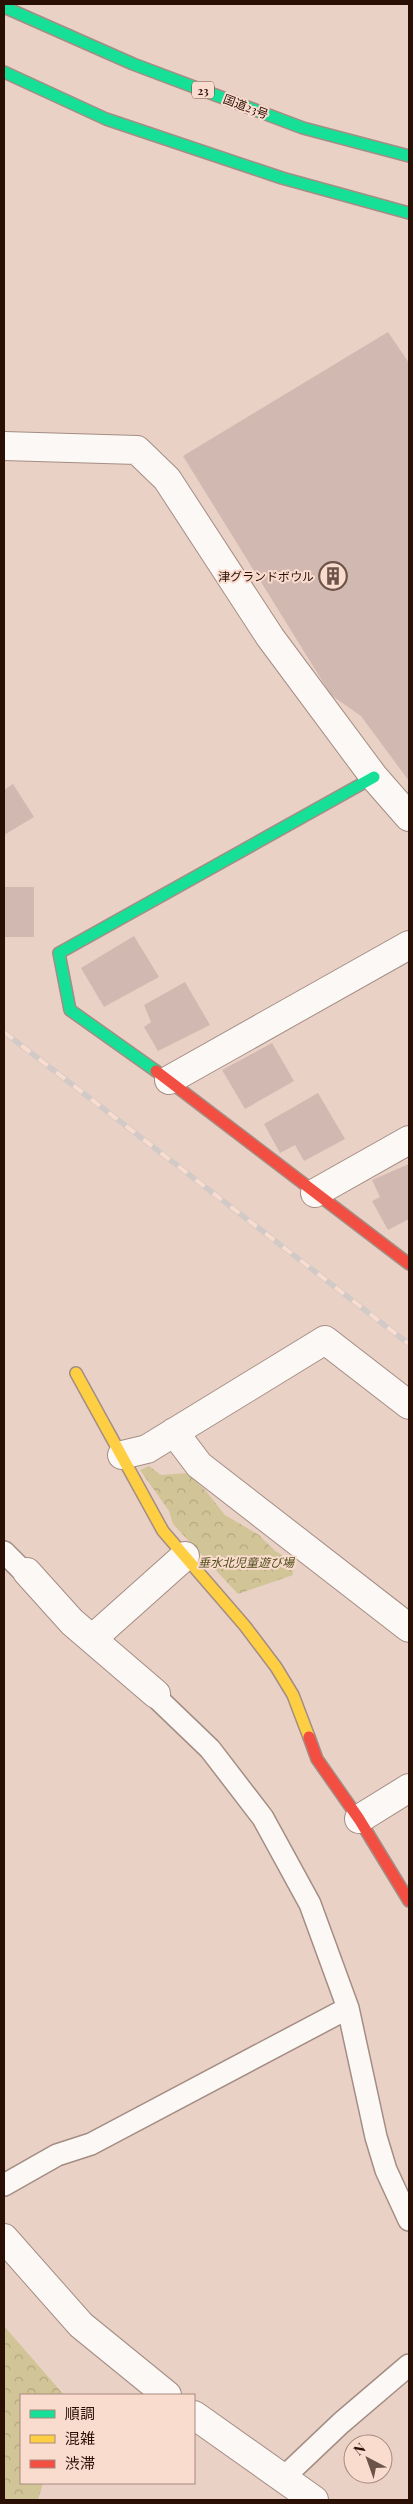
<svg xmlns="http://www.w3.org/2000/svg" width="413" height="2504" viewBox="0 0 413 2504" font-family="'Playfair Display','Noto Sans JP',serif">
	<defs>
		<pattern id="forest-crowns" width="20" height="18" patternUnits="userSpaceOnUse" patternTransform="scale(1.25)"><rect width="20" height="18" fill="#d1c496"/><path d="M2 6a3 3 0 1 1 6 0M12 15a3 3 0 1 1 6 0" fill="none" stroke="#b4a780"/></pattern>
	</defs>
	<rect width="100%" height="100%" fill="#e9d1c6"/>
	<path fill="url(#forest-crowns)" d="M149,1466L161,1475L188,1473L205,1490L225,1515L259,1535L275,1551L292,1561L293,1575L238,1594L173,1524L169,1511L140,1470Z
		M4,2326L64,2395H21V2483H43L38,2500H4Z"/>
	<path fill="#d1b8b1" d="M388,332L409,363V781L361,716L331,695L183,456Z
		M13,784L34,817L4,835V790Z
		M4,887H34V937H4Z
		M134,936L159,977L104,1007L81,968Z
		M185,982L210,1025L158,1051L144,1027L151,1022L144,1005Z
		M272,1043L294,1081L245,1109L222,1070Z
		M318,1093L345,1139L304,1161L295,1145L280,1153L264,1124Z
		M409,1164V1219L388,1230L372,1201L380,1197L372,1180Z"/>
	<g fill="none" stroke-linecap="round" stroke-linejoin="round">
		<defs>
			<path id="lane" d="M4,1552L21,1569L27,1572
				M156,1694L159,1700L210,1749L263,1818L310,1904L348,2008L376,2137L386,2170L409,2220
				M4,2185L57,2155L91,2144L348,2008
				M282,2479L341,2423L409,2365"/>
			<path id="street" d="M4,446L137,450L167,479L270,637L374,777L409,817
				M169,1080L409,945
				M315,1193L409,1140
				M174,1432L199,1465L409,1628
				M122,1455L147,1449L325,1340L409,1405
				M27,1572L72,1622L156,1694
				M92,1639L185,1556
				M359,1819L409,1788
				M4,2238L81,2325L167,2395
				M194,2415L314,2500"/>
			<path id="fast" d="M4,7L133,64L303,128L409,156
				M4,72L106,119L282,178L409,213
				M156,1071L70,1010L59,953L374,777"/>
			<path id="slow" d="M76,1373L163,1531L245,1626L276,1667L293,1695L309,1737"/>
			<path id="jam" d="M156,1071L409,1264
				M309,1737L317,1759L359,1819L409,1901"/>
		</defs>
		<use href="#lane" stroke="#a48d83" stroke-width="24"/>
		<use href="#street" stroke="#a48d83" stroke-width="30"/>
		<use href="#fast" stroke="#a48d83" stroke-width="14"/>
		<use href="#slow" stroke="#a48d83" stroke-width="14"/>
		<use href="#jam" stroke="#a48d83" stroke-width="14"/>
		<use href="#lane" stroke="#fcf8f6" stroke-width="21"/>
		<use href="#street" stroke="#fcf8f6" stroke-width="28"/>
		<use href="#fast" stroke="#16e098" stroke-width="11"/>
		<use href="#slow" stroke="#ffcf43" stroke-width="11"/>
		<use href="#jam" stroke="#f24e42" stroke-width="11"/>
		<defs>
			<path id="rail" d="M4,1032L409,1344"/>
		</defs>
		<use href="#rail" stroke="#d2cac7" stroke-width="5.5"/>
		<use href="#rail" stroke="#fadccf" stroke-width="4" stroke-dasharray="11" stroke-linecap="butt"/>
	</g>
	<defs>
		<symbol id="building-ring" viewBox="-11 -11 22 22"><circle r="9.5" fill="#fadccf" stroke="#6d5448" stroke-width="1.5"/><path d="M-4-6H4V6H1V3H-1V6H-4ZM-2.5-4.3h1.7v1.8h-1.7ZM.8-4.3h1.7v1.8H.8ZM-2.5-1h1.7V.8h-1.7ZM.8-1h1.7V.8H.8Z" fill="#6d5448"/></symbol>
	</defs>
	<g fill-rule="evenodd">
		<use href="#building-ring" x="317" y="560" width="32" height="32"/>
	</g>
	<g text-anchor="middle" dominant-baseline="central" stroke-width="4" stroke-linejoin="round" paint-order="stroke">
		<rect fill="#fadccf" stroke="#684d41" stroke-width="1" x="192" y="81.5" width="22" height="17" rx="4"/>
		<g font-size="11" font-weight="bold" fill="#2a1004">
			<text x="203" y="90">23</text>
		</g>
		<g font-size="12" fill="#2a1004" stroke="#fadccf">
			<text transform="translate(246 106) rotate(21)">国道23号</text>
		</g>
		<g font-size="12" fill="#2a1004" stroke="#fadccf" text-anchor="end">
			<text x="314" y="576">津グランドボウル</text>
		</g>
		<g font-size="12" font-style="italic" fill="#524f1c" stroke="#fadccf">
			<text x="246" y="1562">垂水北児童遊び場</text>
		</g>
	</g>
	<rect width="413" height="2504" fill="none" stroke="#2a1004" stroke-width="10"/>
	<rect x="20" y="2394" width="175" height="90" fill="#fadccf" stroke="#a78a7e"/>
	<rect x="30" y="2410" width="25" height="8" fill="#16e098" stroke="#a78a7e"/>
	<text x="65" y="2419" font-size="15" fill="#2a1004">順調</text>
	<rect x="30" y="2435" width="25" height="8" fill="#ffcf43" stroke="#a78a7e"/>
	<text x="65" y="2444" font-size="15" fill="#2a1004">混雑</text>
	<rect x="30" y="2460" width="25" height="8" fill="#f24e42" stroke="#a78a7e"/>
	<text x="65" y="2469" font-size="15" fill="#2a1004">渋滞</text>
	<g transform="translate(368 2459) rotate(319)"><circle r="24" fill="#fadccf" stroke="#a78a7e"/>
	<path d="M0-4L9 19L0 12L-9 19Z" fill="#6d5448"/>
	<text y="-8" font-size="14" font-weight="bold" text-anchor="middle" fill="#2a1004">N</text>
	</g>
</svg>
